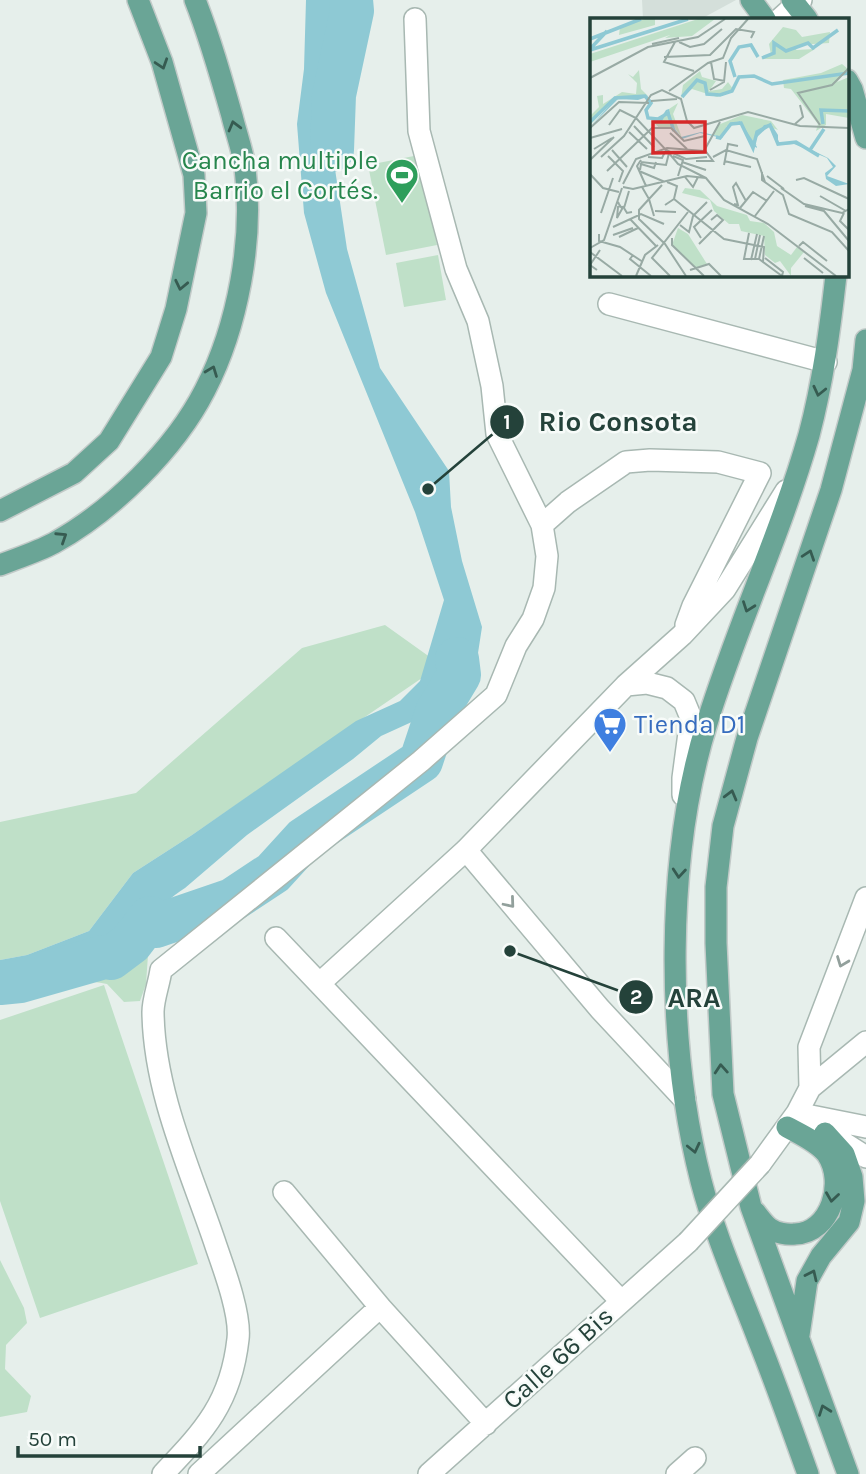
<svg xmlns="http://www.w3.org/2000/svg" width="866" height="1474" viewBox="0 0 866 1474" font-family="Karla,sans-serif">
	<rect width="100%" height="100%" fill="#e6efeb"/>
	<path fill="#d4dfda" d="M642,0H736L701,19H643Z"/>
	<path fill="#bfe0c8" d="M419,155L437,245L386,255L368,165Z
		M438,255L446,300L404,307L396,263Z
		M385,625L441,665L192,835L133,873L89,931L27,955L0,960V822L136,793L302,648Z
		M150,918L161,923L166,934L148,955L146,984L140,1001L124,1002L107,984C64,976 41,990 0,997V983L20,981L104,957L131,943Z
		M104,985L198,1264L40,1318L0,1201V1020Z
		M0,1260L24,1308L27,1323L6,1345L5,1369L31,1396L27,1412L0,1417Z"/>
	<path fill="#8ec9d4" d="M306,0H354L334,95L332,149L347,249L380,368L449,471L451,507L462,561L482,627L478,653L464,686L438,710L381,736L353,759L247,835L185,888C172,896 159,908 149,920C143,926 139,935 132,941C117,958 25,980 0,983V960L27,955L89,931L133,873L192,835L356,721L400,701L420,681L444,600L415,512L326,293L304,213L297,124L304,69Z"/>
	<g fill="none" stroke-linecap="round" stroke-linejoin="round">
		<path stroke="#8ec9d4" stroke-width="44" d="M332,150L334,95L352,11L351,0
			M0,983L20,981L104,957L111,958L131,943L150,918L156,926L232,900L273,873L304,839L421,761L438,710L459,675L457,659"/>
		<defs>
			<path id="minor" d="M780,19L801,0
				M609,304L826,362
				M542,525L568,502L626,462L650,460L718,462L760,473L693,606L686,625
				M626,685L647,683L667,688L684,701L691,718L683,778V795
				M466,850L600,1009L685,1100
				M276,938L621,1301
				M320,983L466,850L626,685L682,635L725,589L786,491
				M810,1088L866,1042
				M797,1113L866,1157
				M806,1115L866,1127
				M760,1164L797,1113L810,1088L809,1047L866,898
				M284,1192L380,1307L486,1424
				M163,1474C205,1430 231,1402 238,1339C241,1315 224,1269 216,1246C191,1171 154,1093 153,1012C153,999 159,984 161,970L421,761L496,695L516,646L533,619L544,588L547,556L542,525L497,434L492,386L478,321L456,269L419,131L415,19
				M199,1474L380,1307
				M429,1474L688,1242
				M677,1474L695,1458"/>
			<path id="major" d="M751,0L765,19
				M792,0L807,19
				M847,80L852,89L866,138
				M0,511L74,473L109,441L161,357L176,309L196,213L194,175L162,62L138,0
				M0,565C18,558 37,552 54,543C112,511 175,449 205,390C238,326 254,239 245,168C243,151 236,133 232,116C221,77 210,38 195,0
				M755,1212C759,1217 764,1224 769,1228C776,1233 787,1235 795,1234C831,1233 846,1182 827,1154C818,1142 800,1134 787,1127
				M799,1335L807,1281L821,1256L849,1222L854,1201L852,1177L844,1154L825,1133
				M808,1474C792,1429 776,1384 758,1339C738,1287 715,1235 701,1181C666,1044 665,858 707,723C737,626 781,533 809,435C823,382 830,329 836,275
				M848,1474L751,1207L723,1094L716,943V887L723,826L747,738L831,490L863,370L866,340"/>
		</defs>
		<use href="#minor" stroke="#a8b8b2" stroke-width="24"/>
		<use href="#major" stroke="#c2cac8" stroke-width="24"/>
		<use href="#minor" stroke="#fff" stroke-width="21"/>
		<use href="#major" stroke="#6aa596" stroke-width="21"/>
		<defs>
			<path id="minor-bridge" d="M688,1242L760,1164"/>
		</defs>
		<use href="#minor-bridge" stroke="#a8b8b2" stroke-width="24" stroke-linecap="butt"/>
		<use href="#minor-bridge" stroke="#fff" stroke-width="21"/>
	</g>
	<defs><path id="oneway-chevron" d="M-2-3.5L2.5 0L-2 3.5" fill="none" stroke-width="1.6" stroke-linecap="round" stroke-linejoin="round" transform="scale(1.75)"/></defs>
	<g stroke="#365b51">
		<use href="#oneway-chevron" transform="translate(162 64) rotate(72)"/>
		<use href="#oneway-chevron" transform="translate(234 126) rotate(-105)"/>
		<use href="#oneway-chevron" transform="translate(181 285) rotate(102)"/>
		<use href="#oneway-chevron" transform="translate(212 371) rotate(-69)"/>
		<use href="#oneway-chevron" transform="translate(819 391) rotate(103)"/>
		<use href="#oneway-chevron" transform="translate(62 537) rotate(-33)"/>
		<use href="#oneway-chevron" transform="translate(809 555) rotate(-71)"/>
		<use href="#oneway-chevron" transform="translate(748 607) rotate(110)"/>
		<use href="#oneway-chevron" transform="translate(731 795) rotate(-75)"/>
		<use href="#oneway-chevron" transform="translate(679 873) rotate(95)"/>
		<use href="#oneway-chevron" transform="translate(721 1069) rotate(-94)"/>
		<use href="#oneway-chevron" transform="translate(694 1148) rotate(77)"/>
		<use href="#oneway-chevron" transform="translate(832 1197) rotate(98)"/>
		<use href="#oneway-chevron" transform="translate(812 1275) rotate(-65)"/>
		<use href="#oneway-chevron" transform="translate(824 1410) rotate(-110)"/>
	</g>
	<g stroke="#92a09c">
		<use href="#oneway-chevron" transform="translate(510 903) rotate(50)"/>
		<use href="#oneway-chevron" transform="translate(842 962) rotate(111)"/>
	</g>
	<defs>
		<symbol id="stadium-pin" viewBox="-11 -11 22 30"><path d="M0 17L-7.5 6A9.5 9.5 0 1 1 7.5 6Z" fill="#2e9e5b" stroke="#f7fbf9"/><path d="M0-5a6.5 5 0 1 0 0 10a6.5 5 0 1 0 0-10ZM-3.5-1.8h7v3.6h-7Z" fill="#fff"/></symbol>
		<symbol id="supermarket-pin" viewBox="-11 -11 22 30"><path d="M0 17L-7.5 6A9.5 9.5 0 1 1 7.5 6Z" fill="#3f7fe0" stroke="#f7fbf9"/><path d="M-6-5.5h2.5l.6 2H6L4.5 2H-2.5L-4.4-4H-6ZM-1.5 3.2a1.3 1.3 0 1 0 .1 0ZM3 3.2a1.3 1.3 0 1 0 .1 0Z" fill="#fff"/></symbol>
	</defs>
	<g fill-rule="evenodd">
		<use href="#stadium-pin" x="383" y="156" width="38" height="52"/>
		<use href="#supermarket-pin" x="591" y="705" width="38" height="52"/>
	</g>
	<g text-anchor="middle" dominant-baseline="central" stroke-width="5" stroke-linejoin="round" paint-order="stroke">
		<g font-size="26" fill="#27864d" stroke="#f7fbf9" text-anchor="end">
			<text x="378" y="160">Cancha multiple<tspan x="378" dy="30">Barrio el Cortés.</tspan></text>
		</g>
		<g font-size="26" fill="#366cbe" stroke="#f7fbf9" text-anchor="start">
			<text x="634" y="724">Tienda D1</text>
		</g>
		<g font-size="26" fill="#24423a" stroke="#f7fbf9">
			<text transform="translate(558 1358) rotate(-42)">Calle 66 Bis</text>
		</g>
	</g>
	<g transform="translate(590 18)">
		<rect width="259" height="259" fill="#e6efeb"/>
		<path d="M55,1H65V7L29,17L30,9ZM108,1H125L102,18L75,20L80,17L0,44V36ZM193,9L206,12L212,19L240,14L239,25L208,27L206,32L225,31L209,41H171L181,37L179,26ZM252,46L258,51L247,64L259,59V100L236,96V107L226,113L228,106L201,71L194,70L193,62L231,55ZM49,52L51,71L58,78L26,80L0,107V98L9,89L7,78L13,77V86L32,74L46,76L47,65L38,56L43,59ZM110,53L112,59L126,63L119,73L132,71L138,64L143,71L127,79L102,71L91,80L93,67ZM88,85L83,96L92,120L84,109L70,111L62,102H69L77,93L80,102L79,91ZM152,97L181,103L188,112L175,107L165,120L166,129L150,103L137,108L132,119L123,117L128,107ZM95,170L110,172L127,188L157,197L160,203L174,205L184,214L187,228L201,237L207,229L214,234L201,250V258L190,243L185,245L175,237L174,218L151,213L149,206H139L124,193L120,182L92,175ZM88,210L98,216L117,246L105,250L82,227Z" fill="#bfe0c8"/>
		<path d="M57,78L62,83V86L57,93L59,99L69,103L76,92L79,91L82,107L91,119L111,114L132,119L138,107L150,103L167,129L164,121L174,107L181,106L188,117V126L206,124L238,140L246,148L237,158L259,166L246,168L236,161L235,155L243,149L237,140L204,126L188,127L180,107L165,121L167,130L160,126L151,105L139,108L132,120L110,115L92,121L81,108L78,93L72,103L66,104L59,100L56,93L61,84L57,79L48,82L28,81L0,109L26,80Z" fill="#8ec9d4"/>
		<path fill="none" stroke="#8ec9d4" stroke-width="3.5" d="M0,21L51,1M0,31L17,13M0,32L98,1M172,40L184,35V25L196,33L218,25L223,30L248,12M145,59L140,43L149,29L161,27L168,39M92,79L107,62L115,65L117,76L130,77L142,73L149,59L164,58L182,66L259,55M0,104L25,80L55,78L61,85L56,92L58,100L68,101L78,95L84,113M233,106L231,92L259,93M126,119L130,120L141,106L151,105L163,130L167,114L180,107L188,126L206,124L229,138M220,132L234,111"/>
		<path fill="none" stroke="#98aaa4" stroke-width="2" d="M85,24L74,44L104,53M89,24L100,29L114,26L132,11M62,26L89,20M74,39L120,37L146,11L164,14L161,20M121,44L124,61L135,63M0,60L58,29L108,19L135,1M120,72L134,64L136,44M79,73L118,45L133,40L141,20L158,1M61,83L87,81M205,106L213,99L210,87M19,107L30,92L46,100L76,132L96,141L117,139M230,107L208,75L242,67L259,50M44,108L64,129M0,110L29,84L59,85M39,114L57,131M80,115L97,131M0,120L32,111M4,131L22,120M22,132L37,149M78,134L88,146L116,160M18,138L33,153L29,164M83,138L93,142L88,158M11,139L34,118L61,77L72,72L91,81L97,103L104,110L158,94L210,108L259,110M58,139L72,140L76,132M123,139L136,132L167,141L175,164M0,142L24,119M51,142L47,148L56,168M106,143H123L114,131M134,143L161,149M51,144L76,147L79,135M92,144L116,152M134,147L138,126L148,128M50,152L51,146L64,150L66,144M17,153L62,110H81L94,123L115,118M49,153L75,164M172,154V162L193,177L199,196L242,214L259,233M0,156L13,170L29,174M177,158L194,171M95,159L103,169L108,159M206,162L214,160L259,181M33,166L46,141L77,130L114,133L130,104M33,169L43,171L97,158L116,160L134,182L178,206L246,258M52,169L59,181L49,192V201L75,226L96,258M191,170L214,186L252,195L259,191M39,173L34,190L37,195L42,194M230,178L256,193M84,181L134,221L174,229L173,244M28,184L29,186L31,189L32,190V191L27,200L28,189L30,188L31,189H33L35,188M144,186L148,187L143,169L146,165L156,183M75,187L84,181L87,168L77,164M215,188L234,193L259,223M150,190L163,174L177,183M65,193L86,194M11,195L23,160M254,195L250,203L259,212M64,198L59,181L72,167M165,198L184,173M40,201L66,228M90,207L99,214L103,198L117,184M23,209L51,196L74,206M159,215L154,241H169L192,258M9,216V223L30,229L53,244M23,217L43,210M29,219L48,210M82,220V227L114,258M111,220L104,209L122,192M109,226L133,202L127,197L121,202M209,228L213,224L237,243M0,230L14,222L32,170M0,234L32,258M43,237L40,241L61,258M175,240L193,254L192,258M214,240L233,255M165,241L170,217M169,241L174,218M161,242L167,216M7,252L0,247L10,232M100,252L119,246L131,258M46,258L55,237L68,227M80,258L62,240L98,194"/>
		<path fill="#d62828" fill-opacity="0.15" stroke="#d62828" stroke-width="3.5" d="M63,104H115V134L63,135Z"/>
		<rect width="259" height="259" fill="none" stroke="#24423a" stroke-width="3.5"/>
	</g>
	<path fill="none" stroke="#24423a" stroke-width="2.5" d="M428 489L507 422M510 951L636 997"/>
	<g fill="#24423a" stroke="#f7fbf9" stroke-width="2.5">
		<circle cx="428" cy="489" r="7"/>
		<circle cx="510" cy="951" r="7"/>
		<circle cx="507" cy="422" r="18"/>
		<circle cx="636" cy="997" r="18"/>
	</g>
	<g font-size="21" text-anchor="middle" font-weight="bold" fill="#fff">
		<text x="507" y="429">1</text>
		<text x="636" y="1004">2</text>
	</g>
	<g font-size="28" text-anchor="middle" font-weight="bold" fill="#24423a" stroke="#f7fbf9" stroke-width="5" stroke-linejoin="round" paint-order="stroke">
		<text x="618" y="431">Rio Consota</text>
		<text x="694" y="1007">ARA</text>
	</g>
	<path d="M18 1446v10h182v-10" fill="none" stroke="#24423a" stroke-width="3.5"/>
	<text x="28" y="1446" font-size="21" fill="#24423a" stroke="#f7fbf9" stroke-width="5" paint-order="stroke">50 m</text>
</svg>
